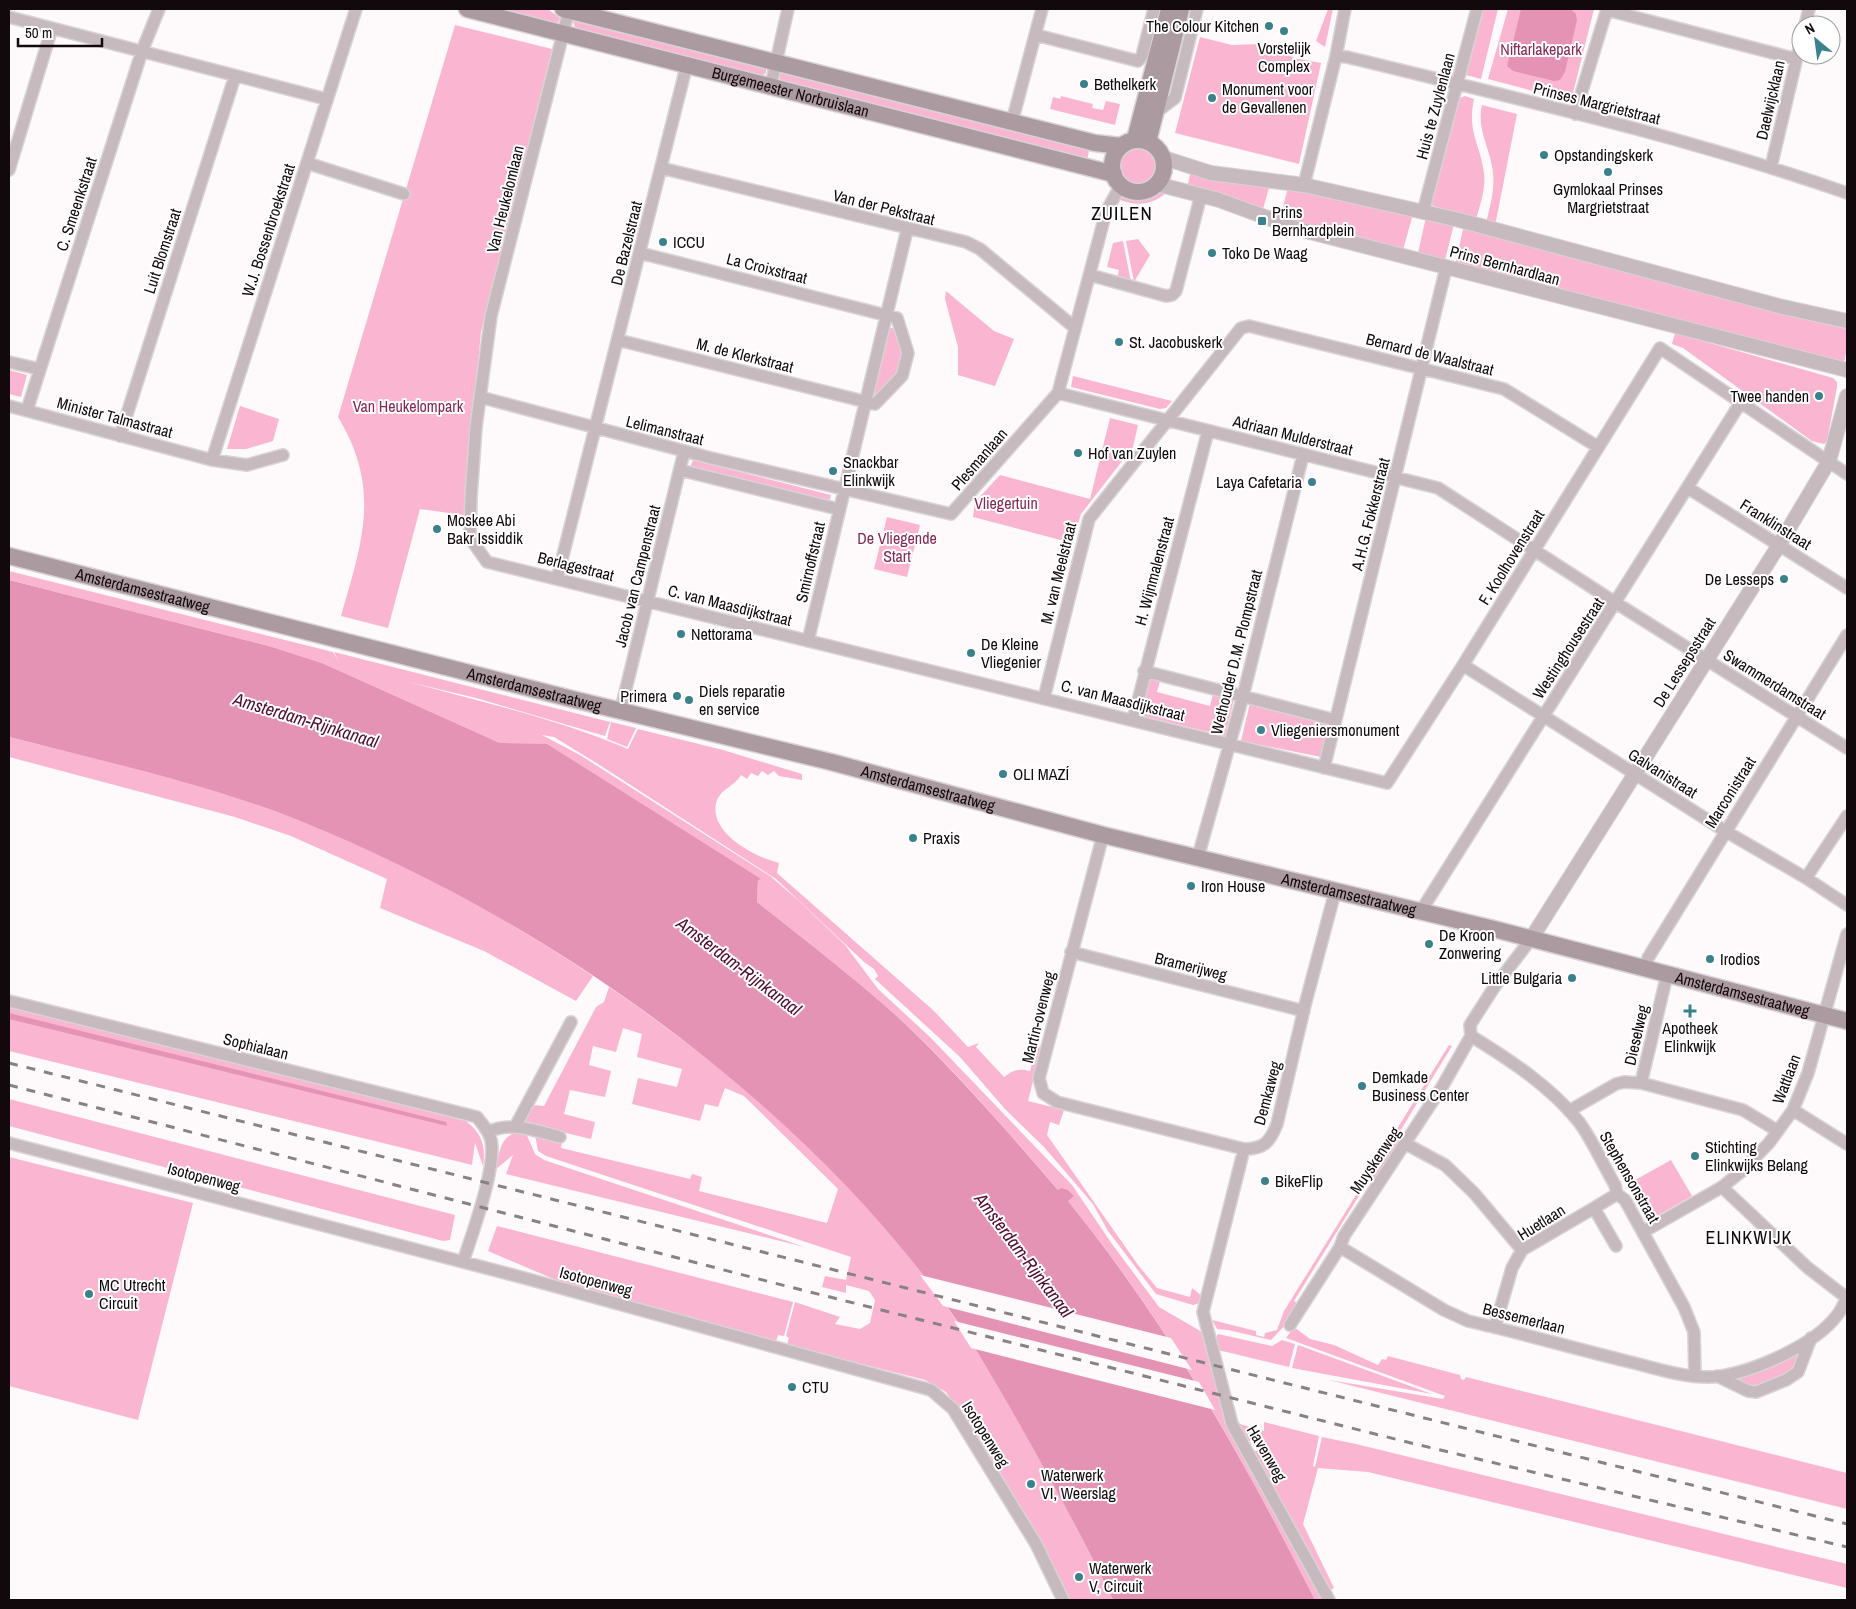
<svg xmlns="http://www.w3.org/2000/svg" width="1856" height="1609" viewBox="0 0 1856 1609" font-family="'Archivo Narrow',sans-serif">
	<rect width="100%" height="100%" fill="#fef9fb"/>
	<path fill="#fab6d1" d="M483,9H548L560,18L556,26Z
		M1328,9H1333L1325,47L1316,41Z
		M1482,9H1498L1481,79L1466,75Z
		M1508,9H1594L1571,101L1488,79Z
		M576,18L762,64L766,69V73L760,77L576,30L573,21Z
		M455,25L552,49L481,332L464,515L420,509L388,628L341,616C363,540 381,488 338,417Z
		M1200,37L1232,45L1261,44L1278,49L1294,58L1321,63L1299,164L1175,133Z
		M782,70L1090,145L1087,161L781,81L779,76Z
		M1061,96L1093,104L1092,108L1103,110L1106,101L1120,104L1115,125L1050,109L1053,97L1060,99Z
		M1465,96L1474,99C1467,132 1480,143 1484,173C1486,189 1480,204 1476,220L1431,205L1457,99Z
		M1482,105L1517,114L1495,226L1486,223C1490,206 1495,191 1493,173C1491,149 1476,130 1482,105Z
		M1120 166a18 18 0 1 1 36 0a18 18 0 1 1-36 0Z
		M1191,170L1270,184L1262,213L1187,188Z
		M1288,187L1413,214L1403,250L1280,219Z
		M1158,191L1167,192C1153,205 1136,207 1118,199C1131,194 1143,196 1158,191Z
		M1426,217L1454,224L1445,260L1418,253Z
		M1464,225L1847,329V349L1843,366L1455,265Z
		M1138,239L1150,255L1134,282L1126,241Z
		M1123,241L1131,282L1117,279L1119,270L1107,267L1113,243Z
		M946,291L994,331L1014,339L995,386L958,375V347L945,299Z
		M888,327L895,329C906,365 905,367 879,395L872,392Z
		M1675,333L1833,378L1837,382V387L1827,441L1824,444L1812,441L1683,348L1672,344Z
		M9,370L27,375L21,397L9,394Z
		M1073,376L1172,401L1166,408L1160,409L1071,387Z
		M240,406L279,419L273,441L246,449H227Z
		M1110,418L1138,425L1133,447L1081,514L1072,543L973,517L975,502L1000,475L1090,499Z
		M1290,432L1334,442L1332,451L1288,440Z
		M693,460L831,495L829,503L690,468Z
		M887,517L920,525L907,577L874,569Z
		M9,571L333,652L339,662L397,679L339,662L334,652L610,722L605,736L476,698L409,682C482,702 558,719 628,749L638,729L723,750L802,774V780L779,776L774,771L768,775L762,771L758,776L751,773L747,779L741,775C735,786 722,788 717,800C706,832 755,857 779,863L777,873L934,1011L968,1047L979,1043L976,1047L1004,1077C1013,1070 1019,1068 1030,1071L1037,1044L1041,1049L1028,1101L1064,1110L1059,1125L1050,1122L1047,1135L1138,1265L1157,1288L1190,1297L1192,1288L1202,1296L1200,1303L1193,1305L1156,1294L1108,1231L1093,1204L1044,1147L1005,1109L960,1057L875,979L878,976L874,969L864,962L776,879L598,764L554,737L542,735L580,755L770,876L798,900L845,945L878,989L930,1037L1072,1185L1112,1244L1159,1307L1202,1332L1225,1424L1322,1600H1315C1244,1460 1168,1323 1068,1201V1190L1059,1191C1008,1132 958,1073 901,1020C855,978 805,940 757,902L758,879L500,743L322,663L269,646L9,580Z
		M1148,678L1160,681L1157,692L1210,706L1213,694L1234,699L1225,736L1139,715Z
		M1250,703L1329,723L1321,757L1241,741Z
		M611,722L636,728L627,747L607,739Z
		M9,737C75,754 141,768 206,788C343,829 474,897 593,976L576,1001L484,951L380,908L387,879L291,836L235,817L9,757Z
		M609,987C706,1053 800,1130 878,1219C976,1331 1049,1467 1113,1600H1070L1000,1472L946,1392L925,1380L787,1345L789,1338L786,1336L795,1302L840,1317L835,1324L860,1329L870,1323L875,1300L869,1291L846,1285V1293L822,1287L825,1276L846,1280L851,1257L546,1156L538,1151L535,1135L562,1142L561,1148L690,1179L692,1174L702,1177L699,1191L827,1223L838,1189L744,1096L725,1088L718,1107L705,1104L700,1121L632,1104L638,1078L677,1087L682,1069L637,1057L642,1034L623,1028L616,1052L593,1046L589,1065L611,1071L605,1097L570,1090L564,1114L595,1122L591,1139L525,1123L524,1119L533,1105L544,1106L596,1007L604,1002Z
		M9,1007L466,1121C482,1133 486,1147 483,1166L475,1143L472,1165L9,1051Z
		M1449,1045L1452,1046L1397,1136H1400L1402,1142L1378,1180L1372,1182L1370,1178L1294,1301L1298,1304L1288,1322L1271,1340L1228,1330L1217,1329L1212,1320L1256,1331V1335L1264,1337L1265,1333L1277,1330L1284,1311Z
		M9,1099L455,1215L450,1240L443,1241L9,1126Z
		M518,1132L526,1133L535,1154L544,1160L805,1247L506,1174L513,1155L496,1169C499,1153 500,1136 518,1132Z
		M9,1157L193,1203L138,1420L9,1386Z
		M1671,1160L1692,1196L1648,1221L1628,1184Z
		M497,1226L793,1302L784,1336L778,1335L776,1342L556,1280L488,1251Z
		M1294,1327L1310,1339L1334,1345L1378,1365L1382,1359L1386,1360L1388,1356L1460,1375L1461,1379L1464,1380L1466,1377L1847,1473V1509L1329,1380L1443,1399L1445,1396L1286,1338Z
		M1218,1334L1272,1346L1282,1340L1295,1344L1289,1367L1218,1350L1215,1339Z
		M1298,1345L1432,1394L1292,1368Z
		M1800,1353L1792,1372L1752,1388L1735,1379L1771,1367Z
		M1235,1419L1240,1424L1264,1431V1422L1319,1436L1313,1466L1315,1467L1322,1437L1356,1444L1847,1564V1588L1368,1472L1318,1468L1303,1524L1334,1588L1330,1590L1327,1589L1253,1451H1257L1260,1448L1257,1441H1247Z"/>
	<path fill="#e493b5" d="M1521,9H1571L1576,14L1577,20L1565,72L1560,80L1554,81L1513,71L1507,66Z
		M9,580L269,646L322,663L500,743L547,744L761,879L758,880L757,902C805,940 855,978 901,1020C957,1073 1008,1132 1058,1190L1061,1188L1068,1190L1074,1196L1068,1201C1168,1324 1244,1460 1315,1600H1113C1085,1541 1053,1483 1020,1425C994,1379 967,1332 934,1289C780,1084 535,915 298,820C204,783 106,762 9,737Z
		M9,1013L446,1122L447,1126L9,1019Z"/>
	<path fill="#fef9fb" d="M920,1275L1171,1338L1192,1370L943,1306Z
		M954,1321L1199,1382L1215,1410L971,1348Z"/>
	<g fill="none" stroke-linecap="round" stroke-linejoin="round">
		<defs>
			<path id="minor" d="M569,10L491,316L476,427L471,496L470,538L487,562L1387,783L1463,665L1660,348L1847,474
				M1607,10L1796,59
				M9,17L326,99
				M1805,25L1809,9
				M1036,35L1138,61L1142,56L1154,9
				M1336,56L1347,57C1514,98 1684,136 1847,193
				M771,85L788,9
				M1155,113L1175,98L1197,9
				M1575,114L1607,9
				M1012,122L1042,9
				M307,163L404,194
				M1771,167L1801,40
				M661,168L966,242L980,249L1074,327
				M9,170L52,28
				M1304,185L1336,56L1345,9
				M1423,212L1477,9
				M1090,275L1166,296L1172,295L1176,291L1201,195
				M618,340L875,404L902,376L908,353L897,318L640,253
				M9,362L39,369
				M1058,393L1438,488L1616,603L1847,748
				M480,397L711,458L951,514L1058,393L1106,212L1121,185
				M9,406L212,460L247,465L283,455
				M27,410L142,51L159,9
				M120,436L235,76
				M212,460L356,9
				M680,470L838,509
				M1688,488L1847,588
				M557,579L687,64
				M808,641L907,230
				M1463,665L1725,831L1806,878L1847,905
				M1144,671L1335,720
				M1044,698L1089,519L1241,328L1249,326L1504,389L1598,447
				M621,709L684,452
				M1133,720L1208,431
				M1324,768L1446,268
				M1103,835L1039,1078L1043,1093L1057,1102L1244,1149
				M1198,857L1243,696L1303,455
				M1806,878L1847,816
				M1421,911L1741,402
				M1071,952L1304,1011
				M1646,969L1648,958L1847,635
				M9,1001L477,1117C482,1124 489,1131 491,1140C497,1167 472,1234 463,1262
				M1471,1036C1510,1060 1550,1086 1579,1122C1593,1141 1603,1165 1615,1185L1617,1194L1625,1200L1684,1307L1694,1332L1695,1376
				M1641,1083L1743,1110L1778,1131
				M1793,1110L1847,1144
				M1569,1111L1616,1084L1624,1082L1641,1083L1667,975
				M515,1127L571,1022
				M488,1132C511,1121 537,1131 560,1137
				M9,1143L528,1279L931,1390L953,1409L1036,1544L1063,1600
				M1406,1144L1445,1165L1474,1193L1522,1250
				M1643,1232L1722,1187L1742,1171L1769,1143L1793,1110L1808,1073L1847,934
				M1616,1246L1594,1208L1617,1194
				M1340,1247L1444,1310L1468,1321C1521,1333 1573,1348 1626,1361C1652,1367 1680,1377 1708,1377C1745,1377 1816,1345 1838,1314C1842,1309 1844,1303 1847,1298L1808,1268L1722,1187
				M1290,1325L1340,1247L1344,1236L1442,1087L1471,1036L1470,1025L1495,986L1531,939
				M1495,1327L1512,1268L1522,1250L1594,1208
				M1717,1376L1748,1391L1756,1392L1786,1380L1798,1372L1811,1338
				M1329,1600L1232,1424L1203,1312L1244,1149C1264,1149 1270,1142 1277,1124L1305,1005L1335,892"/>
			<path id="tertiary" d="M1164,158L1211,173L1304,185L1459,220L1779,306L1847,321
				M1157,184L1219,200L1298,229L1847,370
				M1531,939L1779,545L1829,461L1847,396"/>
			<g id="secondary">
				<path id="s1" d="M467,9L1114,174"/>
				<path d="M563,9L1012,122L1095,143L1121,146"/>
				<path d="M1135,139L1168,13"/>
				<circle cx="1138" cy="166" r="26"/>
				<path d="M1148,142L1181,9"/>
				<path id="s2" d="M9,556L568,698L831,762L1103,835L1494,929L1847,1021"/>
			</g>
		</defs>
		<use href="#minor" stroke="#d8d3d5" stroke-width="14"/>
		<use href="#tertiary" stroke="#d8d3d5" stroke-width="16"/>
		<use href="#secondary" stroke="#d8d3d5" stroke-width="19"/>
		<use href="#minor" stroke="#c6babe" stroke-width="11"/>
		<use href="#tertiary" stroke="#c6babe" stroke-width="14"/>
		<use href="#secondary" stroke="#ac9aa1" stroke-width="16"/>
		<path stroke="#888284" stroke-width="3" stroke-dasharray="9 9" stroke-linecap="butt" d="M9,1063L1847,1524
			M9,1085L786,1286L1411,1443L1847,1547"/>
	</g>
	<g fill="#3b818c" stroke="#fff" stroke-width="2">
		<circle cx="1269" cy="26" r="5"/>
		<circle cx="1284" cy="31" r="5"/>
		<circle cx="1084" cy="84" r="5"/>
		<circle cx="1212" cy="98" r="5"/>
		<circle cx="1544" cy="155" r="5"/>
		<circle cx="1608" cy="172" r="5"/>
		<rect x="1257" y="216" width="10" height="10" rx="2.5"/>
		<circle cx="663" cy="242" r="5"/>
		<circle cx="1212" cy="253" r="5"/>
		<circle cx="1119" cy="342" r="5"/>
		<circle cx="1819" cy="396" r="5"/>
		<circle cx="1078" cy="453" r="5"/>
		<circle cx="833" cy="471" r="5"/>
		<circle cx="1312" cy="482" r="5"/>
		<circle cx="437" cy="529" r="5"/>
		<circle cx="1784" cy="579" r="5"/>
		<circle cx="681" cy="634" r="5"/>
		<circle cx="971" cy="653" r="5"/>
		<circle cx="677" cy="696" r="5"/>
		<circle cx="689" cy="700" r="5"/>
		<circle cx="1261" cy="730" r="5"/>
		<circle cx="1003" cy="774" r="5"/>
		<circle cx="913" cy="838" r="5"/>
		<circle cx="1191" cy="886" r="5"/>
		<circle cx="1429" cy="944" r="5"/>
		<circle cx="1710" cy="959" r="5"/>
		<circle cx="1572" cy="978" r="5"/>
		<path d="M1687.5 1003.5h5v5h5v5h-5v5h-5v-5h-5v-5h5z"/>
		<circle cx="1362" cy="1086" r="5"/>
		<circle cx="1695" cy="1156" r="5"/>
		<circle cx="1265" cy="1181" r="5"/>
		<circle cx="89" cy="1294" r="5"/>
		<circle cx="792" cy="1387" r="5"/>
		<circle cx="1031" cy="1484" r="5"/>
		<circle cx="1079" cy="1577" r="5"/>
	</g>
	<g text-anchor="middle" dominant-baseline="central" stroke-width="4" stroke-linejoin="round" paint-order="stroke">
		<g font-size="16" fill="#11090c" stroke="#fff" text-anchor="start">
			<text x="1259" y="26" text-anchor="end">The Colour Kitchen</text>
			<text x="1284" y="48" text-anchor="middle">Vorstelijk<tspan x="1284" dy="18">Complex</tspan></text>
			<text x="1094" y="84">Bethelkerk</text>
			<text x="1222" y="89">Monument voor<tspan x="1222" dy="18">de Gevallenen</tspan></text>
			<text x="1554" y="155">Opstandingskerk</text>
			<text x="1608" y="189" text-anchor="middle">Gymlokaal Prinses<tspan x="1608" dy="18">Margrietstraat</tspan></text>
			<text x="1272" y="212">Prins<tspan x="1272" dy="18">Bernhardplein</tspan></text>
			<text x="673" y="242">ICCU</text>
			<text x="1222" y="253">Toko De Waag</text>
			<text x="1129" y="342">St. Jacobuskerk</text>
			<text x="1809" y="396" text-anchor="end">Twee handen</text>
			<text x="1088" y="453">Hof van Zuylen</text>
			<text x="843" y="462">Snackbar<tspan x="843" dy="18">Elinkwijk</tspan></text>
			<text x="1302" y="482" text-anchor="end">Laya Cafetaria</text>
			<text x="447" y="520">Moskee Abi<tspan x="447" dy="18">Bakr Issiddik</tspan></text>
			<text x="1774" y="579" text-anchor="end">De Lesseps</text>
			<text x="691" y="634">Nettorama</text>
			<text x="981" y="644">De Kleine<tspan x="981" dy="18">Vliegenier</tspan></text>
			<text x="699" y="691">Diels reparatie<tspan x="699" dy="18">en service</tspan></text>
			<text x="667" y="696" text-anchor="end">Primera</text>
			<text x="1271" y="730">Vliegeniersmonument</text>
			<text x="1013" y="774">OLI MAZÍ</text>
			<text x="923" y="838">Praxis</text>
			<text x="1201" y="886">Iron House</text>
			<text x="1439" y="935">De Kroon<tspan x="1439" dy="18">Zonwering</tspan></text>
			<text x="1720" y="959">Irodios</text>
			<text x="1562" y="978" text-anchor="end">Little Bulgaria</text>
			<text x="1690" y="1028" text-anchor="middle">Apotheek<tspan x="1690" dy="18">Elinkwijk</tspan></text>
			<text x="1372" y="1077">Demkade<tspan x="1372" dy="18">Business Center</tspan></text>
			<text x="1705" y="1147">Stichting<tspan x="1705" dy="18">Elinkwijks Belang</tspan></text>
			<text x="1275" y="1181">BikeFlip</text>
			<text x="99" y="1285">MC Utrecht<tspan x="99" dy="18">Circuit</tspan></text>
			<text x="802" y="1387">CTU</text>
			<text x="1041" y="1475">Waterwerk<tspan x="1041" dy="18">VI, Weerslag</tspan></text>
			<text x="1089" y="1568">Waterwerk<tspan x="1089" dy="18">V, Circuit</tspan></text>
		</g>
		<g font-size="16" fill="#852757" stroke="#fff">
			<text x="1541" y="49">Niftarlakepark</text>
			<text x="408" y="406">Van Heukelompark</text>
			<text x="1006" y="503">Vliegertuin</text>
			<text x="897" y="538">De Vliegende<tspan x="897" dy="18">Start</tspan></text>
		</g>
		<g font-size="16" fill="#11090c" stroke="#fff">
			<text stroke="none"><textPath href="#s1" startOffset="334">Burgemeester Norbruislaan</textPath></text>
			<text transform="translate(1770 100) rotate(-77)">Daelwijcklaan</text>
			<text transform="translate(1597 103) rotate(14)">Prinses Margrietstraat</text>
			<text transform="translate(1435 106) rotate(-75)">Huis te Zuylenlaan</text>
			<text transform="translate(505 199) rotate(-76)">Van Heukelomlaan</text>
			<text transform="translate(76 204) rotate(-72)">C. Smeenkstraat</text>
			<text transform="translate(884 207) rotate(14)">Van der Pekstraat</text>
			<text transform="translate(268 230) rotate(-72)">W.J. Bossenbroekstraat</text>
			<text transform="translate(626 243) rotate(-76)">De Bazelstraat</text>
			<text transform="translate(162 251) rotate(-72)">Luit Blomstraat</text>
			<text transform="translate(1505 265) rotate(15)">Prins Bernhardlaan</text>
			<text transform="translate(767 268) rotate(14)">La Croixstraat</text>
			<text transform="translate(1430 354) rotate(14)">Bernard de Waalstraat</text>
			<text transform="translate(745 355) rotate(14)">M. de Klerkstraat</text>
			<text transform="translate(115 417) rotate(15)">Minister Talmastraat</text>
			<text transform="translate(665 430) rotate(14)">Lelimanstraat</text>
			<text transform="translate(1293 435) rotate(14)">Adriaan Mulderstraat</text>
			<text transform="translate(979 459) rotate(-49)">Plesmanlaan</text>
			<text transform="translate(1370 514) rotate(-76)">A.H.G. Fokkerstraat</text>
			<text transform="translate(1776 524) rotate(32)">Franklinstraat</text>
			<text transform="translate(1511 557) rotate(-58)">F. Koolhovenstraat</text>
			<text transform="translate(810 562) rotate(-77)">Smirnoffstraat</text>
			<text transform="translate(576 566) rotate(14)">Berlagestraat</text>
			<text transform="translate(1154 571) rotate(-75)">H. Wijnmalenstraat</text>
			<text transform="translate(1058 573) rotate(-76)">M. van Meelstraat</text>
			<text transform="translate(637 576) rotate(-76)">Jacob van Campenstraat</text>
			<text stroke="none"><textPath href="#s2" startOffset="138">Amsterdamsestraatweg</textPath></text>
			<text transform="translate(730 605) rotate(14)">C. van Maasdijkstraat</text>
			<text transform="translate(1568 648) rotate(-57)">Westinghousestraat</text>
			<text transform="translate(1236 652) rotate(-76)">Wethouder D.M. Plompstraat</text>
			<text transform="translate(1684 662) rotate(-58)">De Lessepsstraat</text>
			<text transform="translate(1775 684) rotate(32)">Swammerdamstraat</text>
			<text stroke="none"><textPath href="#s2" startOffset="542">Amsterdamsestraatweg</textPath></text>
			<text transform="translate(1123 700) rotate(14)">C. van Maasdijkstraat</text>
			<text transform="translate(1663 773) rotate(32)">Galvanistraat</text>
			<text stroke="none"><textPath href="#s2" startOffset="948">Amsterdamsestraatweg</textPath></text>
			<text transform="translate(1730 792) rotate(-58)">Marconistraat</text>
			<text stroke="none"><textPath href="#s2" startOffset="1382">Amsterdamsestraatweg</textPath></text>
			<text transform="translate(1191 966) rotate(14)">Bramerijweg</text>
			<text stroke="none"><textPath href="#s2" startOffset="1788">Amsterdamsestraatweg</textPath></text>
			<text transform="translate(1038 1017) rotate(-76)">Martin-ovenweg</text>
			<text transform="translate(1636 1035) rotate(-77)">Dieselweg</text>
			<text transform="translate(256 1046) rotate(14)">Sophialaan</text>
			<text transform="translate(1786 1079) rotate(-69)">Wattlaan</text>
			<text transform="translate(1267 1093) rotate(-75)">Demkaweg</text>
			<text transform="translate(1375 1160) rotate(-56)">Muyskenweg</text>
			<text transform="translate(204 1177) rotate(15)">Isotopenweg</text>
			<text transform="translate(1630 1177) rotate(60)">Stephensonstraat</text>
			<text transform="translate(1541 1222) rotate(-32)">Huetlaan</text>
			<text transform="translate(596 1281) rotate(15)">Isotopenweg</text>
			<text transform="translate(1524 1318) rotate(14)">Bessemerlaan</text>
			<text transform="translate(986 1434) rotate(58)">Isotopenweg</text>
			<text transform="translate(1267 1453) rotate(60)">Havenweg</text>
		</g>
		<g font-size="18" font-style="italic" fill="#520b31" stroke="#fff">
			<text transform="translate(306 720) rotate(17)">Amsterdam-Rijnkanaal</text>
			<text transform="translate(739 966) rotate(37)">Amsterdam-Rijnkanaal</text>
			<text transform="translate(1024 1255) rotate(53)">Amsterdam-Rijnkanaal</text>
		</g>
		<g font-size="18" letter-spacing="1" fill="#11090c" stroke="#fff">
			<text x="1749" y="1237">ELINKWIJK</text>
		</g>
		<g font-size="19" letter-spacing="1" fill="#11090c" stroke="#fff">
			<text x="1122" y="213">ZUILEN</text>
		</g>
	</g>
	<rect width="1856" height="1609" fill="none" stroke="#11090c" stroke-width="20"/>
	<g transform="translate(1816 40) rotate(331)"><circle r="24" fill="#ffffff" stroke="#a09d9e"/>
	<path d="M0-4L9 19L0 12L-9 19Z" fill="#3b818c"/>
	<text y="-8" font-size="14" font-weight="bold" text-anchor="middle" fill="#11090c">N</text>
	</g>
	<path d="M18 38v8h84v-8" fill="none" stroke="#11090c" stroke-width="2.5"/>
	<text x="25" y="38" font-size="15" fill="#11090c" stroke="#ffffff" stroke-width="4" paint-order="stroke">50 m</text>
</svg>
